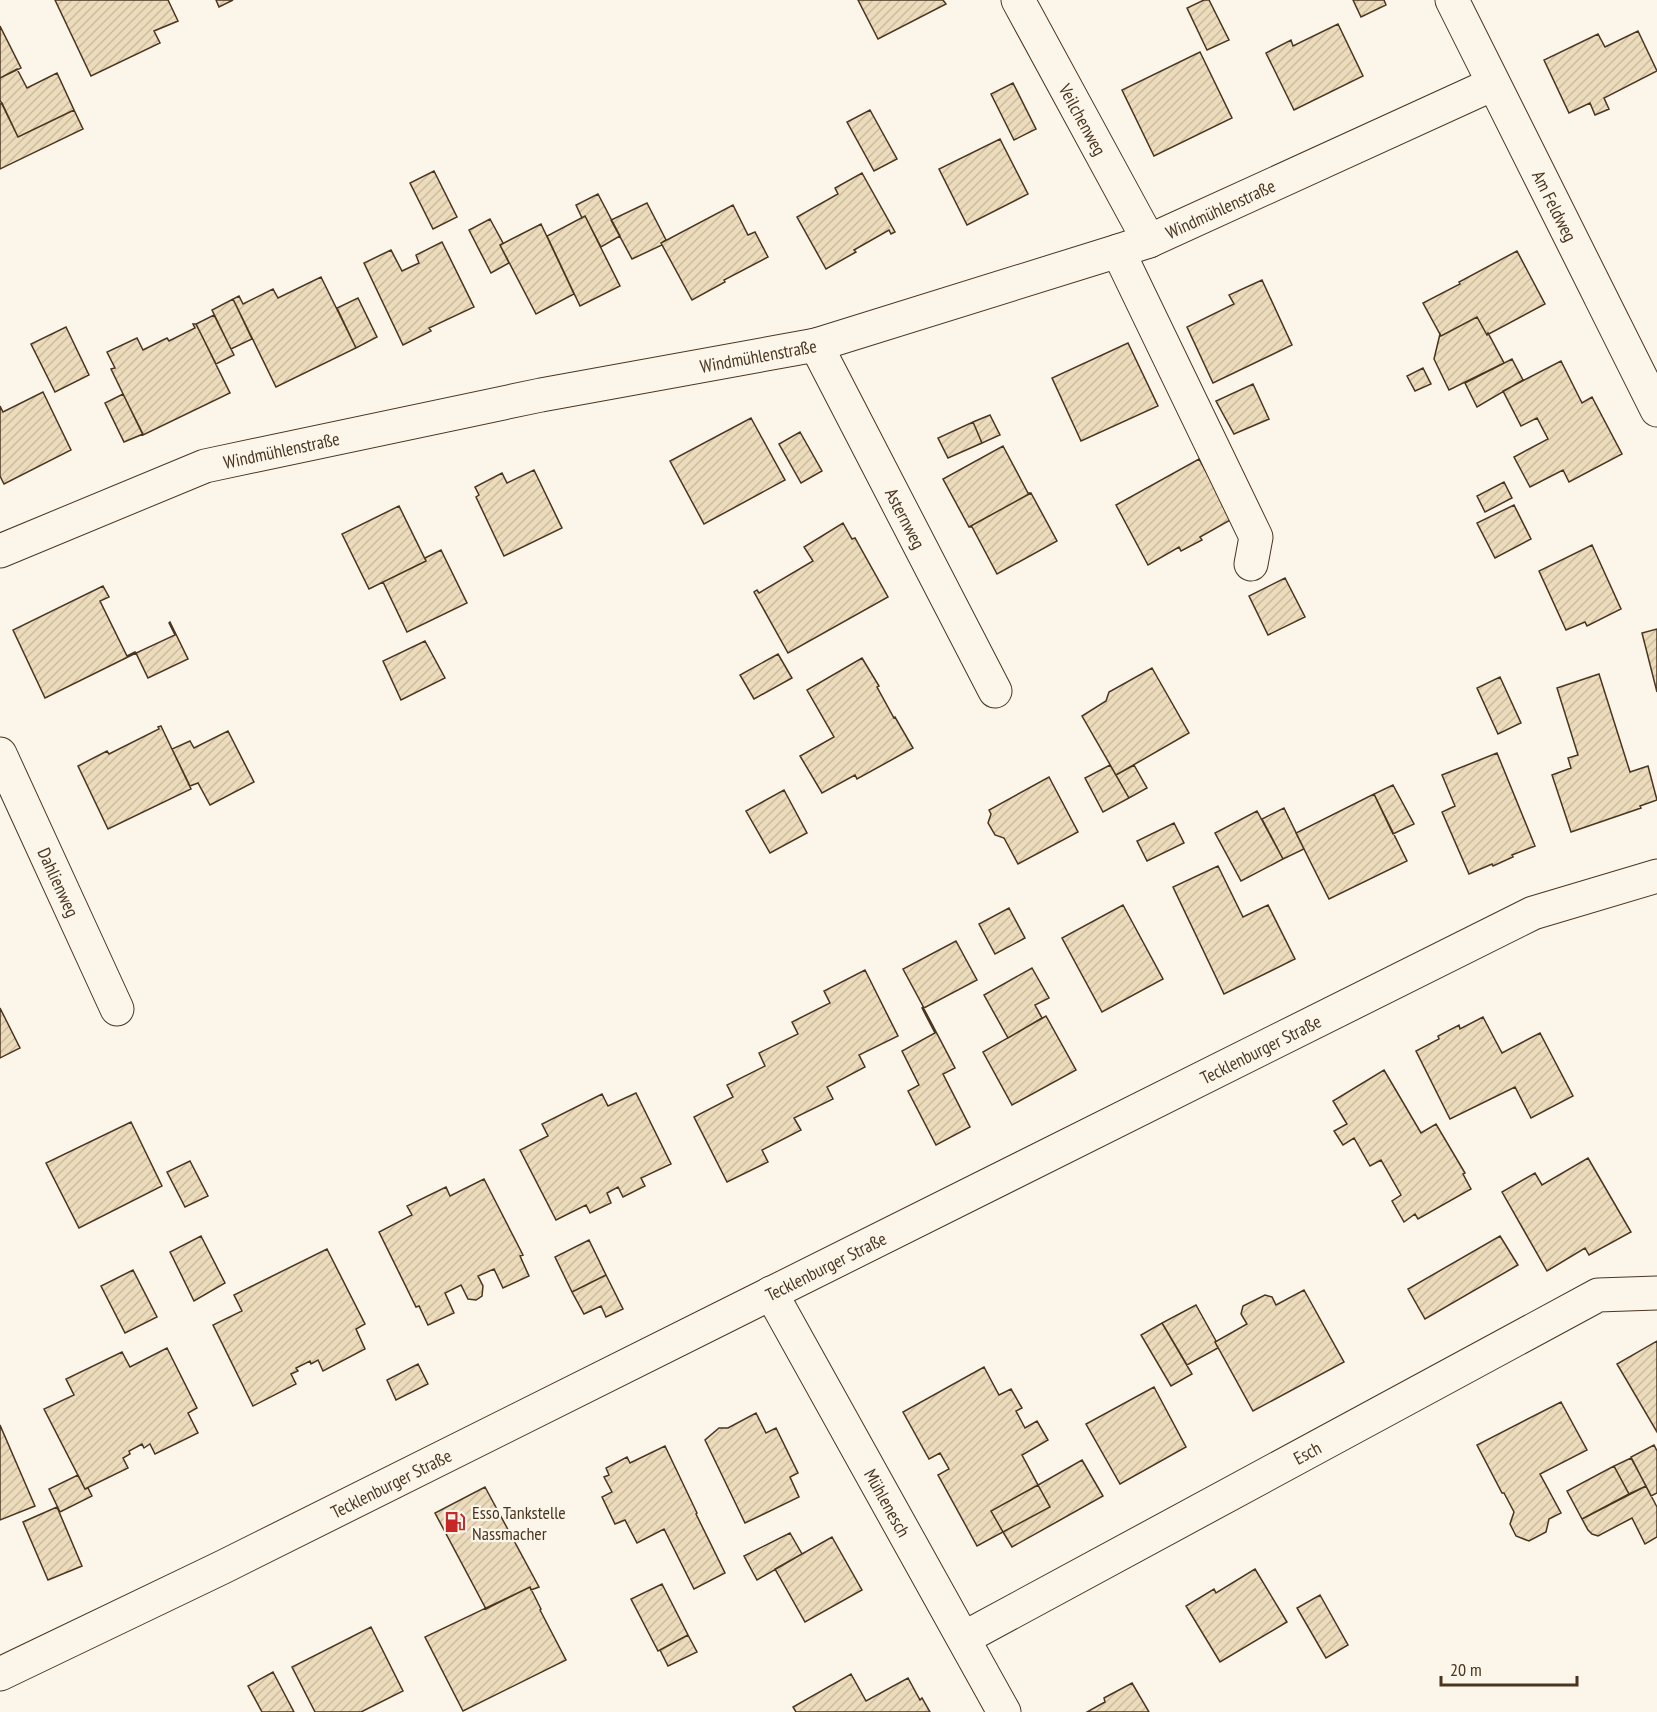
<svg xmlns="http://www.w3.org/2000/svg" width="1657" height="1712" viewBox="0 0 1657 1712" font-family="'PT Sans Narrow',sans-serif">
	<defs>
		<pattern id="building-hatch" width="6" height="6" patternUnits="userSpaceOnUse" patternTransform="scale(1.5)"><rect width="6" height="6" fill="#ecdcbc"/><path d="M-1 1l2-2M0 6l6-6M5 7l2-2" fill="none" stroke="#ccbda1"/></pattern>
	</defs>
	<rect width="100%" height="100%" fill="#fbf6e9"/>
	<path fill="url(#building-hatch)" stroke="#4a3520" stroke-width="1.5" d="M55,0H168L178,21L154,31L160,43L91,76Z
		M216,0H233L219,7Z
		M858,0H943L946,4L878,39Z
		M1204,0H1209L1229,40L1207,50L1187,8Z
		M1353,0H1384L1386,5L1361,17Z
		M1338,24L1363,76L1294,110L1266,53L1291,40L1293,46Z
		M0,26L21,68L0,78Z
		M1638,31L1657,71L1604,98L1609,109L1595,115L1590,103L1569,113L1544,60L1598,34L1605,47Z
		M1200,52L1232,118L1154,156L1122,90Z
		M17,69L27,88L57,73L74,110L18,137L0,100V78Z
		M1013,83L1036,129L1014,140L991,94Z
		M2,103L18,137L74,110L83,129L0,169V104Z
		M870,110L897,159L874,171L847,122Z
		M1000,139L1028,194L967,225L939,169Z
		M434,171L457,217L433,229L410,183Z
		M862,173L895,232L891,234L889,230L854,250L856,252L826,269L797,217L838,194L835,188Z
		M598,194L620,236L601,247L585,216L582,218L576,205Z
		M647,203L666,240L661,243L662,245L632,259L611,220Z
		M733,205L748,235L755,232L768,257L724,280L725,282L692,300L661,243Z
		M585,216L620,286L580,306L547,236Z
		M490,219L503,243L500,245L509,263L491,273L469,230Z
		M541,224L574,294L536,314L500,245Z
		M442,242L474,307L429,328L431,331L403,345L364,263L391,250L402,271L419,263L416,255Z
		M1517,251L1545,304L1487,335L1477,317L1441,336L1423,303L1460,284L1459,282Z
		M321,277L356,348L276,387L233,299L239,296L243,304L273,289L278,298Z
		M1262,280L1292,345L1213,383L1187,327L1234,304L1229,295Z
		M358,298L377,337L356,348L337,308Z
		M233,299L252,339L231,349L212,310Z
		M214,315L234,355L216,364L196,324Z
		M1477,317L1487,335L1488,333L1504,363L1449,390L1434,359L1440,334L1441,336Z
		M193,324H196L230,393L143,435L111,369L115,368L107,352L137,338L143,350L167,338L169,341L195,328Z
		M66,327L89,375L55,392L31,344Z
		M1128,343L1158,406L1081,441L1052,378Z
		M1512,359L1523,380L1477,407L1465,383Z
		M1561,361L1582,403L1592,397L1622,454L1569,482L1563,470L1530,487L1514,457L1548,439L1537,418L1521,426L1503,391Z
		M1423,368L1431,384L1415,391L1407,376Z
		M1253,384L1269,419L1234,434L1216,401Z
		M43,392L71,450L4,484L0,476V406L3,412Z
		M123,394L143,434L124,442L105,403Z
		M990,415L1000,435L982,443L973,422Z
		M751,418L785,480L704,524L670,461Z
		M973,422L982,443L948,458L938,438Z
		M800,432L822,471L801,483L779,444Z
		M1003,446L1028,493H1031L969,527L943,479Z
		M1199,459L1232,519L1200,537L1202,540L1181,551L1179,547L1148,565L1116,505Z
		M534,470L562,528L504,556L476,497L479,495L475,487L502,473L507,483Z
		M1504,482L1512,498L1485,512L1477,496Z
		M1031,493L1057,541L997,574L972,527H969Z
		M1514,505L1531,539L1495,558L1477,523Z
		M399,506L426,561L369,589L342,534Z
		M843,523L852,539L855,538L888,597L788,653L754,592L757,590L759,593L813,561L804,547Z
		M1592,545L1621,609L1587,626L1585,622L1566,630L1539,571Z
		M441,550L467,603L407,632L383,582L426,561L425,558Z
		M1285,578L1305,617L1268,635L1249,596Z
		M103,586L109,597L100,601L127,656L135,652L136,653L45,698L13,630Z
		M170,622L188,659L148,678L136,653L175,635L169,623Z
		M1657,629V692L1642,633Z
		M425,641L445,678L401,700L383,661Z
		M778,654L792,678L754,699L740,675Z
		M862,658L879,686L877,687L894,718L895,717L913,748L857,779L855,775L822,793L800,756L834,737L807,690Z
		M1152,668L1189,733L1116,775L1082,716L1106,701L1109,692Z
		M1599,674L1630,772L1648,766L1657,800L1640,806L1641,808L1571,832L1552,775L1571,768L1568,758L1578,755L1557,688Z
		M1500,677L1521,723L1498,734L1477,688Z
		M161,726L191,789L108,829L78,766L107,751L109,754L159,729L158,727Z
		M228,731L254,782L210,805L198,783L190,786L172,749L190,741L194,748Z
		M1497,753L1535,846L1512,855L1513,857L1493,866L1492,864L1469,874L1442,812L1455,806L1442,775Z
		M1110,765L1129,798L1103,812L1085,778Z
		M1134,765L1147,788L1129,798L1116,775Z
		M1049,777L1078,832L1018,864L1004,838L995,835L988,823L991,814L989,810Z
		M1393,785L1414,824L1393,834L1374,794Z
		M784,790L807,833L770,853L746,811Z
		M1374,794L1407,861L1329,899L1296,833Z
		M1284,808L1304,849L1283,859L1262,819Z
		M1257,811L1283,859L1241,881L1215,833Z
		M1174,823L1184,843L1147,861L1137,841Z
		M1218,866L1243,917L1268,905L1295,959L1224,994L1173,887Z
		M1123,905L1163,979L1102,1012L1062,938Z
		M1009,908L1025,938L995,954L979,924Z
		M956,941L977,980L924,1008L903,969Z
		M1032,968L1049,998L1035,1005L1042,1018L1008,1038L984,995Z
		M865,970L898,1036L859,1055L865,1067L827,1087L833,1099L794,1118L801,1130L762,1150L768,1162L727,1182L694,1117L733,1097L727,1085L765,1066L759,1053L798,1034L792,1022L830,1003L824,991Z
		M923,1007L955,1068L943,1074L970,1127L936,1145L908,1091L919,1085L902,1051L935,1033L922,1008Z
		M0,1008L20,1048L0,1058Z
		M1046,1016L1076,1070L1012,1105L983,1052Z
		M1483,1017L1502,1053L1540,1033L1573,1096L1531,1118L1515,1087L1450,1119L1416,1051L1439,1039L1438,1036L1459,1025L1460,1029Z
		M1384,1070L1421,1133L1436,1124L1465,1173L1463,1174L1471,1189L1418,1219L1415,1214L1404,1222L1392,1201L1401,1195L1381,1160L1370,1166L1354,1138L1343,1145L1334,1131L1347,1124L1333,1101Z
		M636,1093L671,1164L641,1178L645,1186L623,1197L618,1187L607,1193L611,1203L590,1213L586,1205L556,1220L520,1150L548,1136L542,1124L602,1094L608,1106Z
		M131,1122L162,1186L79,1228L46,1163Z
		M1588,1158L1631,1232L1589,1255L1585,1248L1547,1271L1502,1192L1535,1173L1542,1185Z
		M190,1161L208,1196L185,1207L167,1172Z
		M484,1179L523,1255L520,1256L529,1276L503,1288L494,1269L478,1276L483,1286L482,1296L476,1300L468,1299L461,1285L445,1293L454,1313L428,1325L419,1306L416,1307L379,1232L412,1215L407,1206L446,1187L450,1196Z
		M201,1236L225,1283L194,1301L170,1252Z
		M1500,1236L1518,1265L1425,1319L1408,1289Z
		M589,1240L606,1275L572,1292L555,1257Z
		M327,1249L365,1324L356,1329L365,1349L323,1371L318,1360L311,1364L310,1361L296,1368L298,1371L291,1374L296,1384L253,1406L213,1325L242,1311L234,1295Z
		M133,1270L157,1317L125,1333L101,1286Z
		M606,1275L623,1309L606,1317L601,1306L584,1314L572,1292Z
		M1304,1290L1344,1362L1253,1411L1215,1342L1247,1324L1241,1314L1243,1306L1265,1295L1272,1297L1276,1305Z
		M1196,1305L1216,1341L1215,1342L1218,1348L1187,1365L1162,1323Z
		M1162,1323L1192,1374L1171,1386L1141,1335Z
		M1657,1341V1432L1617,1364Z
		M167,1348L197,1408L188,1413L198,1433L155,1454L150,1444L144,1448L142,1444L129,1451L130,1454L123,1458L128,1468L85,1489L44,1409L74,1395L66,1379L122,1352L130,1367Z
		M418,1364L428,1384L396,1400L387,1380Z
		M984,1367L999,1395L1011,1389L1022,1408L1016,1411L1025,1428L1037,1421L1048,1440L1022,1455L1038,1485L991,1511L1003,1532L977,1546L938,1475L949,1469L940,1453L929,1459L903,1412Z
		M1154,1387L1186,1447L1120,1484L1086,1424Z
		M1561,1402L1587,1450L1540,1474L1561,1513L1549,1519L1546,1532L1529,1541L1516,1536L1510,1524L1514,1512L1504,1493H1502L1477,1445Z
		M756,1413L766,1433L776,1428L798,1473L790,1477L799,1497L745,1523L705,1440L719,1428H728Z
		M0,1425L35,1506L0,1520Z
		M1654,1445L1657,1451V1493L1651,1496L1631,1457Z
		M665,1446L697,1513L696,1514L725,1573L694,1589L664,1529L637,1543L625,1520L615,1524L602,1497L612,1492L604,1477L609,1475L606,1468L627,1457L630,1463Z
		M1631,1458L1646,1486L1629,1494L1614,1466Z
		M1082,1460L1103,1496L1012,1547L1003,1532L1050,1507L1038,1485Z
		M1614,1466L1629,1494L1582,1519L1567,1491Z
		M78,1475L85,1489L88,1488L92,1496L60,1512L49,1489Z
		M1038,1485L1050,1507L1003,1532L991,1511Z
		M1646,1486L1657,1507V1537L1645,1544L1632,1518L1598,1536L1592,1534L1588,1530L1582,1519Z
		M485,1487L539,1587L531,1590L530,1587L486,1609L435,1513Z
		M57,1507L82,1566L48,1580L23,1522Z
		M790,1533L802,1554L757,1580L744,1556Z
		M832,1537L862,1590L805,1622L775,1569Z
		M1255,1569L1287,1622L1220,1662L1186,1606L1214,1589L1216,1593Z
		M662,1584L688,1635L658,1651L631,1599Z
		M530,1587L541,1609L540,1610L566,1660L463,1711L425,1637Z
		M1320,1595L1348,1645L1326,1658L1297,1608Z
		M371,1627L403,1691L361,1712H315L292,1667Z
		M688,1635L697,1652L668,1666L660,1650Z
		M273,1672L294,1712H262L248,1686Z
		M851,1674L866,1701L908,1678L920,1700L922,1698L930,1712H796L793,1707Z
		M1132,1683L1149,1712H1087L1105,1702L1104,1698Z"/>
	<g fill="none" stroke-linecap="round" stroke-linejoin="round">
		<defs>
			<g id="minor">
				<path id="s1" d="M1018,0L1149,241"/>
				<path id="s2" d="M1452,0L1657,410"/>
				<path d="M1118,251L1256,537L1251,564"/>
				<path id="s3" d="M816,345L995,691"/>
				<path id="s4" d="M0,551L205,466L541,395L816,345L1118,251L1149,241L1493,84"/>
				<path id="s5" d="M0,754L117,1009"/>
				<path id="s6" d="M771,1293L1004,1712"/>
				<path id="s7" d="M964,1638L1598,1295L1657,1293"/>
				<path id="s8" d="M0,1674L223,1567L1533,913L1657,876"/>
			</g>
		</defs>
		<use href="#minor" stroke="#4a3520" stroke-width="35"/>
		<use href="#minor" stroke="#fbf6e9" stroke-width="33"/>
	</g>
	<defs>
		<symbol id="fuel-bare" viewBox="-9 -9 18 18"><path d="M-5.5-6h7V0h2V4h1.3V-2.5L3-4.5l.8-.8L6-3V5H2.5V1h-1V6h-7ZM-4.2-4.7v3.2H.2V-4.7Z" fill="#c62828" stroke="#fbf6e9" stroke-width="2.5" paint-order="stroke"/></symbol>
	</defs>
	<g fill-rule="evenodd">
		<use href="#fuel-bare" x="440" y="1507" width="30" height="30"/>
	</g>
	<g text-anchor="middle" dominant-baseline="central" stroke-width="4.5" stroke-linejoin="round" paint-order="stroke">
		<g font-size="18" fill="#4a3520" stroke="#fbf6e9">
			<text stroke="none"><textPath href="#s1" startOffset="136">Veilchenweg</textPath></text>
			<text stroke="none"><textPath href="#s2" startOffset="230">Am Feldweg</textPath></text>
			<text stroke="none"><textPath href="#s4" startOffset="1272">Windmühlenstraße</textPath></text>
			<text stroke="none"><textPath href="#s4" startOffset="786">Windmühlenstraße</textPath></text>
			<text stroke="none"><textPath href="#s4" startOffset="300">Windmühlenstraße</textPath></text>
			<text stroke="none"><textPath href="#s3" startOffset="195">Asternweg</textPath></text>
			<text stroke="none"><textPath href="#s5" startOffset="141">Dahlienweg</textPath></text>
			<text stroke="none"><textPath href="#s8" startOffset="1407">Tecklenburger Straße</textPath></text>
			<text stroke="none"><textPath href="#s8" startOffset="921">Tecklenburger Straße</textPath></text>
			<text stroke="none"><textPath href="#s7" startOffset="390">Esch</textPath></text>
			<text stroke="none"><textPath href="#s8" startOffset="435">Tecklenburger Straße</textPath></text>
			<text stroke="none"><textPath href="#s6" startOffset="240">Mühlenesch</textPath></text>
		</g>
		<g font-size="18" fill="#4a3520" stroke="#fbf6e9" text-anchor="start">
			<text x="472" y="1512">Esso Tankstelle<tspan x="472" dy="21">Nassmacher</tspan></text>
		</g>
	</g>
	<path d="M1441 1676v9h136v-9" fill="none" stroke="#4a3520" stroke-width="3"/>
	<text x="1450" y="1676" font-size="18" fill="#4a3520" stroke="#fbf6e9" stroke-width="4.5" paint-order="stroke">20 m</text>
</svg>
